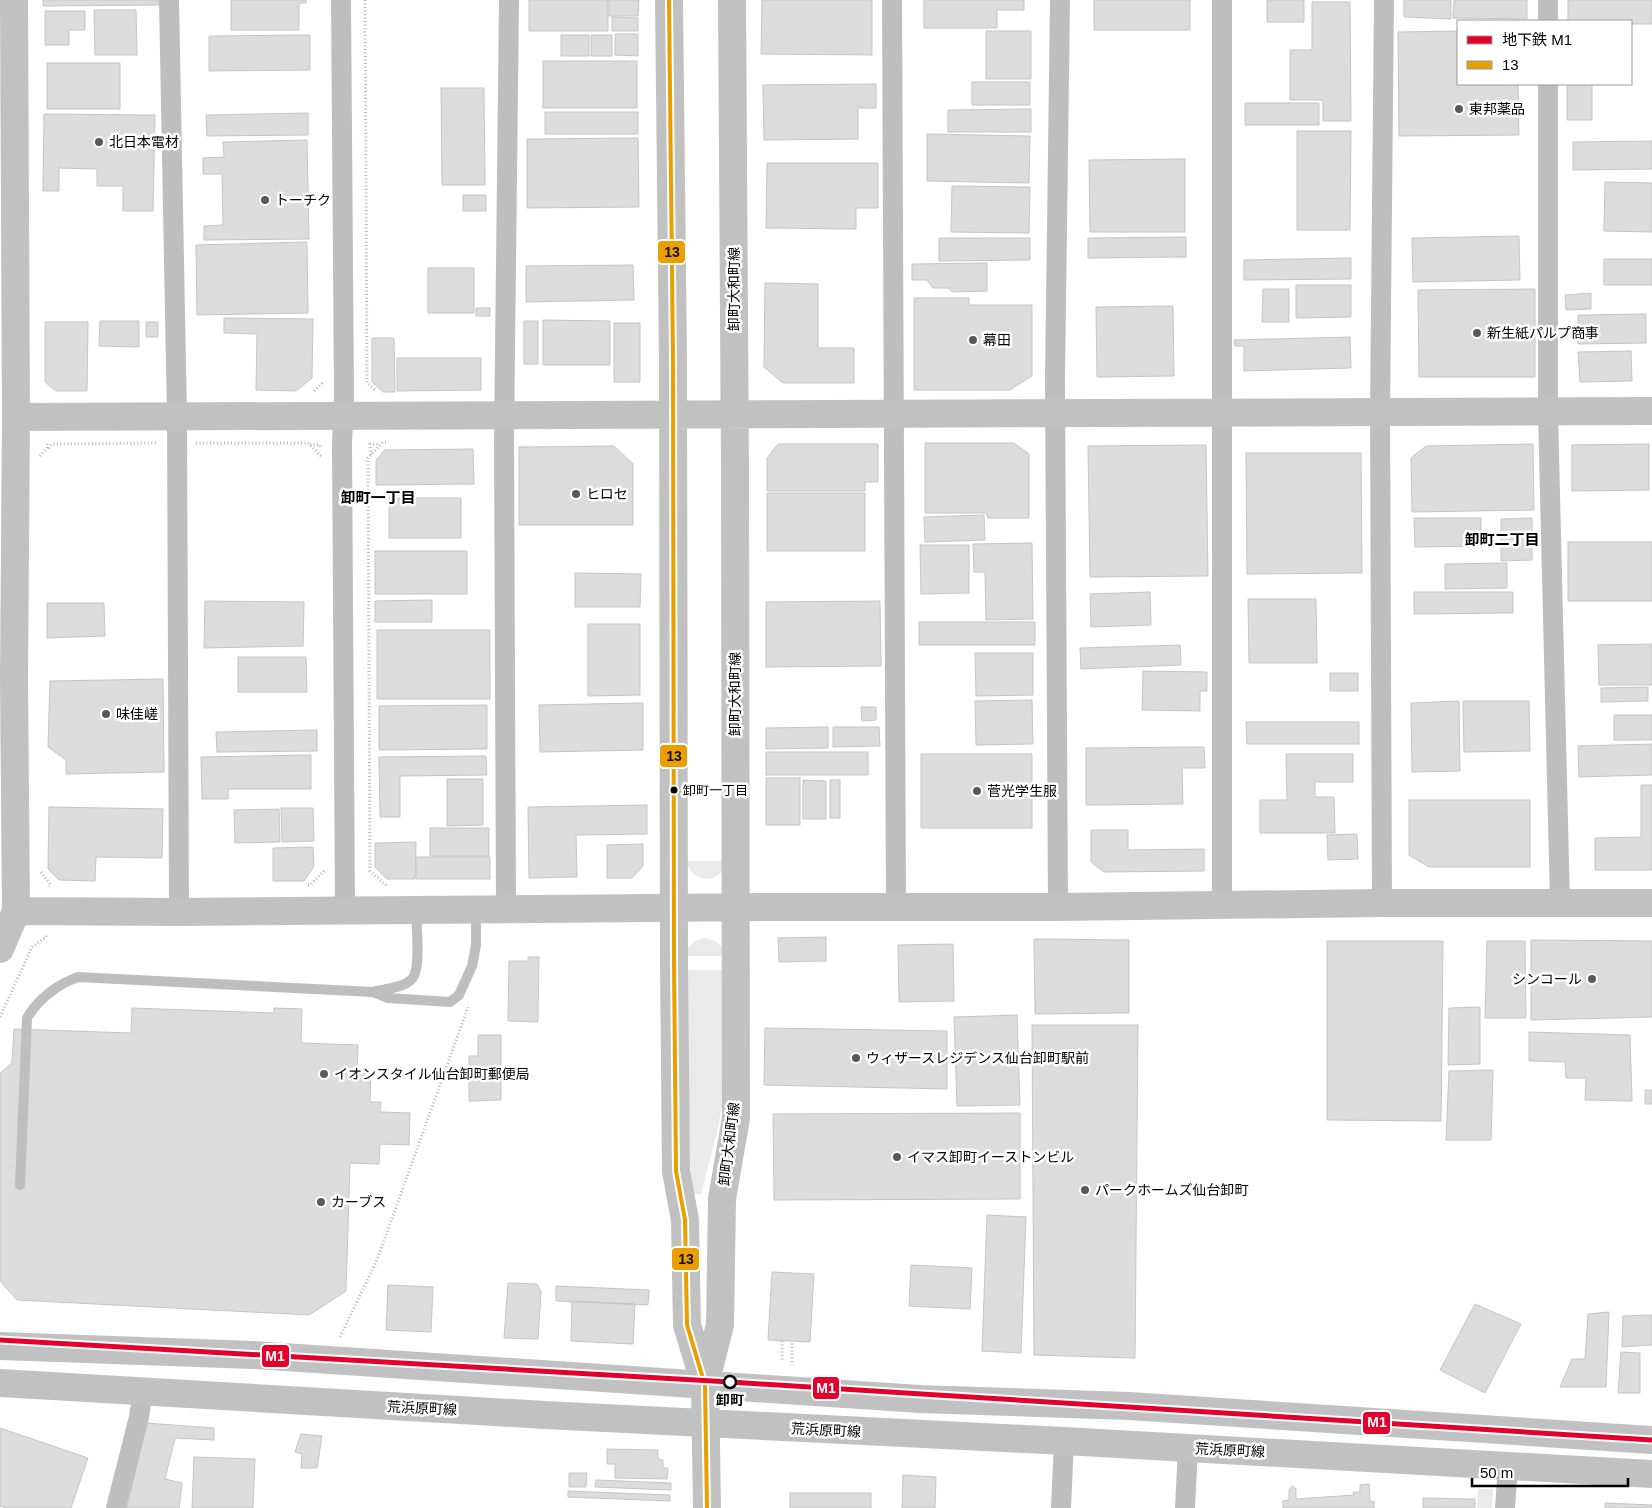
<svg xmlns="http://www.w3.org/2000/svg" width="1652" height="1508" viewBox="0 0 1652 1508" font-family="Arial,'Noto Sans JP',sans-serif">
	<rect width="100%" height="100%" fill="#fff"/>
	<path fill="#eaeaea" d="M687,861H726C725,865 724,869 721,872C709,886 689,877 687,861Z
		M705,938C716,940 723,944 725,956H686C686,945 695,940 705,938Z
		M686,970H725V1090L718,1128L701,1194L691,1195Z
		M1478,1489H1493L1492,1508H1477Z"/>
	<path fill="#dcdcdc" stroke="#c5c5c5" d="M43,0H159V5L43,6Z
		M231,0H306V3H299V30H231Z
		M529,0H608V31H529Z
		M609,0H639L638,16H609Z
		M762,0H872V55L761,54Z
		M924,0H1024V10H997V28H924Z
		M1094,0H1190V30H1094Z
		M1267,0H1304V22H1267Z
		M1404,0H1451V19L1404,17Z
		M1454,0H1527V19L1453,18Z
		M1568,0H1652V24H1631V21H1568Z
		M1312,2H1350L1351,121H1323V100H1290V50H1312Z
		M94,10H136L137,55H95Z
		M45,11H85V30H69V45H45Z
		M612,17L638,18V31H612Z
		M986,31H1031V79H986Z
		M1458,31V84H1518L1519,135L1399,136L1398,32Z
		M615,34H638V56L615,55Z
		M310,35V70L209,71V36Z
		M561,35H589V56H561Z
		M591,35H612V56H591Z
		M543,61H637V108H543Z
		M47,63H120V109H47Z
		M972,82H1030V105H972Z
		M876,84V108H858V139L764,140L763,85Z
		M1567,84H1592V120H1567Z
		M441,88H484L485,185H442Z
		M1245,103H1319V125H1245Z
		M1031,109V132H948V110Z
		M545,112H638V134H545Z
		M308,113V135L207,136L206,115Z
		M44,114L155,115L153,211H123V186H97V169L59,168V191H43Z
		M1297,131H1351L1350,230H1297Z
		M927,134L1030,136L1029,183L927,181Z
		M638,138L639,207L527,208V139Z
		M307,140L309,239L204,240V226L223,225L222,174H203V158L224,157L223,142Z
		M1652,141V169L1573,170V142Z
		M1185,159V232H1090L1089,160Z
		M767,163H878V208H856V229L766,228Z
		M1605,182L1652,183V232L1604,231Z
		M952,186L1030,187L1029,233L951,232Z
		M463,195H486V211H463Z
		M1519,236L1520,280L1413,282L1412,238Z
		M1186,237V257L1088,258V238Z
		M939,238H1030V260L939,261Z
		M307,242L308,313L197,315L196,245Z
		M1351,258V279L1244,280V260Z
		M1604,259H1652V285H1604Z
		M987,263V291L953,292L948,288H933L927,280H912V264Z
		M633,265L634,300L526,302V266Z
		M428,268H474V313H428Z
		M765,283L818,284V348H854V383H783L764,367Z
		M1296,285H1351V317L1296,318Z
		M1263,289H1289V322H1262Z
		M1535,289V377H1419L1418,290Z
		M1591,293V309L1566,310L1565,295Z
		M914,298H969V305H1032V376L1010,390H914Z
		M1173,306L1174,376L1097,377L1096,307Z
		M476,308H490V316H476Z
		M1646,314V343L1578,344V315Z
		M224,318L313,319L312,378L296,391L256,390L257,334L224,333Z
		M543,320L610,321V365H543Z
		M100,321H139V347L99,346Z
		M524,321H538V364H524Z
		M45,322H88L87,391H56L45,382Z
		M146,322H158V337H146Z
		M614,323H640V382H614Z
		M1350,337L1351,368L1244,371V346H1235L1234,340Z
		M372,338H394L395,392H383L372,382Z
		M1631,351L1632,381L1580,382L1578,352Z
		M397,358H481V390L397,391Z
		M925,443H1014L1029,454V518H988L986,513H925Z
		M778,444H878V482H865V491H767V458Z
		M1533,444L1534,510L1412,512L1411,458L1426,446Z
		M1649,444V490L1572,491V445Z
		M1206,445L1208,576L1090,577L1088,446Z
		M614,446L633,464V525H519V447Z
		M473,449L474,484L376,485V460L385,450Z
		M1246,453H1361L1362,573L1247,574Z
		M767,493H865V551H767Z
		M389,498H461V538H389Z
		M984,515L985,540L925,542L924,517Z
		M1414,518H1481V546L1415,547Z
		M1532,518V560L1501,561V519Z
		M1568,542H1652V601H1568Z
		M1032,543L1033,619L986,620L985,572H974L973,544Z
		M920,545H969V593L921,594Z
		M375,551H467V594H375Z
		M1507,563V588L1445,589V564Z
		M575,573L641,574L640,607H575Z
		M1150,592L1151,625L1091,627L1090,594Z
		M1414,592H1513V613L1414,614Z
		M1248,599H1316L1317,663H1249Z
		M432,600V622H375V601Z
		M205,601L304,602L303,646L204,648Z
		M880,601L881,666L766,667V602Z
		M47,603H104L105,636L47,638Z
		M919,622H1035V645H919Z
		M588,624H640V695L588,696Z
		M377,630H490V699H377Z
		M1652,644V685H1599L1598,645Z
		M1180,645L1181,665L1081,669L1080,648Z
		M975,653H1033V695L976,696Z
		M238,657H306L307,692H238Z
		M1143,671L1207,672V691H1200V711L1142,710Z
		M1330,673H1358V691H1330Z
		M163,679L164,772L66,774V760L48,747L50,681Z
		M1648,687V701L1601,702V688Z
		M1032,700L1033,744L976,745L975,701Z
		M1459,701L1460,771L1412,772L1411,703Z
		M1463,701H1529L1530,751L1464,752Z
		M643,703V750L540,752L539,705Z
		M487,705V749L379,750V706Z
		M861,707H876V720L862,721Z
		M1614,715H1652V740H1614Z
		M1246,722H1359V744H1247Z
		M828,727V748L766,749V728Z
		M833,727H879L880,746L833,747Z
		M317,730V751L217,752L216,732Z
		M1652,744V775L1579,777L1578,746Z
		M1204,747L1205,768H1182L1183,804L1086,805V748Z
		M766,752H868V775H766Z
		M921,754H1032V828H921Z
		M1286,754H1353V782H1315V797H1334L1335,833H1260V800H1287Z
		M311,755V789H228V799H202L201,757Z
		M486,756L487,775L400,776V817H380L379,757Z
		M766,778H800V825H766Z
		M447,779H483V825L447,826Z
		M803,780L826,781V819H803Z
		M830,780H840V818H830Z
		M1641,785H1652V870H1595V838L1641,837Z
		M1409,800H1530V867H1429L1409,855Z
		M647,805V834L576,835L577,877L529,878L528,807Z
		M49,807L163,809L162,858L96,857L95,881L59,880L48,869Z
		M281,808H313L314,841L282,842Z
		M279,809L280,842L235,843L234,810Z
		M430,828H489V856H430Z
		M1091,830H1128V850L1204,849V871L1104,872L1091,862Z
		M1357,834L1358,859L1328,860L1327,835Z
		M416,842L415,879H387L375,867V843Z
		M643,844V866L632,878H607V845Z
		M313,847L314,866L304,881H273V848Z
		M416,857H490V879H416Z
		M826,937V961L779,962L778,938Z
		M1034,939L1129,940V1013L1035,1014Z
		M1531,940L1652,941V1017L1531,1020Z
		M1327,941H1443L1441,1121L1327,1120Z
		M1487,941H1525L1526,1018H1485Z
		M953,944L954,1001L899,1002L898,945Z
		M528,957H539L538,1022L508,1021L509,961H528Z
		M1480,1007V1064L1448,1065L1449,1008Z
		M132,1008L274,1013V1008L302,1009L301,1043L358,1045L357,1073H371L370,1102H381L380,1112L410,1113L409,1145L380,1144L379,1164L350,1163L346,1291L309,1315L17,1300L0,1281V1073L12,1063L14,1029L131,1033Z
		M1017,1015L1020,1105L957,1106L954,1017Z
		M1032,1025H1138L1135,1358L1034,1355Z
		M765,1028L947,1031V1089L764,1085Z
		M1529,1032L1630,1035L1632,1101L1585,1100L1586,1078H1566L1565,1062L1529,1061Z
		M478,1035H501V1100L469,1101V1056H478Z
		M1493,1070L1491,1140H1446L1449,1071Z
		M1645,1090H1652V1104H1645Z
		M1020,1113V1199L774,1200L773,1114Z
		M987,1215L1026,1217L1021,1353L982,1351Z
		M911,1265L972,1268L970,1309L909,1306Z
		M772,1272L814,1274L810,1342L768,1340Z
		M508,1283L537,1284L541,1292L538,1339L504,1338Z
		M388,1285L433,1287L431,1332L386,1330Z
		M556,1286L649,1290L648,1305L556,1301Z
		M572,1301L635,1304L633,1344L571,1341Z
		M1475,1304L1521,1324L1485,1393L1440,1370Z
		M1609,1312L1606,1387H1560L1572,1359H1585L1588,1314Z
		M1652,1315V1345L1622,1347L1623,1316Z
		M1621,1352L1640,1353V1393H1618Z
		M146,1423L214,1428V1440L175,1438L165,1479L182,1483L179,1508H127Z
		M0,1428L88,1458L71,1508H7L0,1506Z
		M301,1434L322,1436L317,1468H301L302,1454L295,1452Z
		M607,1449L658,1450V1459L663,1460V1468H668L667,1479L615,1478V1464H607Z
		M194,1457L255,1459L253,1508H192Z
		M569,1473H587L586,1487H569Z
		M903,1475L936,1477L935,1508H902Z
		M596,1480L671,1483V1490L595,1487Z
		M1369,1484L1370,1502L1374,1501V1508H1283V1501L1289,1500V1490L1292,1486L1296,1489V1499L1354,1495L1353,1492H1360V1485Z
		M568,1491L670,1495V1501L568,1497Z
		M790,1493H871V1508H790Z
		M1423,1498L1475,1499V1508H1423Z
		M1605,1503L1652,1505V1508H1605Z"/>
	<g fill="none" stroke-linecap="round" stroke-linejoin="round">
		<path stroke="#b8b8b8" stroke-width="3" stroke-dasharray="1 2.5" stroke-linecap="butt" d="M365,0L367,383L376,391
			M314,391L322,383V381
			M386,442H383L368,458L370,871L387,886
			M196,443H308L322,457
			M310,445H320V449
			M48,448L52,444L157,443
			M371,455L370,444H380
			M40,456L47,448V442
			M41,872L50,884L49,887
			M308,885H310L325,870
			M0,1017L32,947L46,937V935
			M340,1337L377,1260L468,1007
			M782,1341V1362
			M792,1362V1341"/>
		<path stroke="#bebebe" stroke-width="10" d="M373,992L388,998L450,1002L459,995L472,966L476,945V910
			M20,1185L27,1018C38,999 58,984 78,977L373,992C384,989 402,988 411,980C422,971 416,925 416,910"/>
		<path stroke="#bebebe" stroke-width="20" d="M169,0L177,417L179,912
			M341,0L344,395L342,445L345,910
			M892,0L896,906
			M1222,0V905
			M1548,0V21
			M1548,84V412L1560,903
			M1382,903L1380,413L1384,0
			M1058,907L1055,379L1060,0
			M506,909L504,440L509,0
			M116,1508L139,1417L143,1391
			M1061,1508L1064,1441
			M1185,1508L1188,1448
			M1505,1508L1508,1465"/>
		<path stroke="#c1c1c1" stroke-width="28" d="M669,0L673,361L674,963L676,1171L685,1220L687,1325L705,1385L707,1508
			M16,417L1652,411
			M16,911L179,912L769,907H1058L1382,903H1652
			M0,949L16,911L14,679L16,417L14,0
			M0,1346L253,1355L920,1399L1129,1406L1652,1440
			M0,1383L545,1415L1064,1441L1652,1474
			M705,1384L720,1325L722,1199L736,1118L735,471L732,0"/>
		<defs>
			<path id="bus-1" d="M669,0L673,361L674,963L676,1171L685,1220L687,1325L705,1385L707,1508"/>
		</defs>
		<use href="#bus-1" stroke="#fff" stroke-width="8"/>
		<use href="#bus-1" stroke="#eb9e00" stroke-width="4"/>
		<defs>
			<path id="metro-1" d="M0,1340L730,1382L1652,1440"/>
		</defs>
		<use href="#metro-1" stroke="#fff" stroke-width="9"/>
		<use href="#metro-1" stroke="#e4002b" stroke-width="5"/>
	</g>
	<g fill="#595959" stroke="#fff" stroke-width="2">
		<circle cx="1459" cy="109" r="5"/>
		<circle cx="99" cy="142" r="5"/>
		<circle cx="265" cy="200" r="5"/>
		<circle cx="1477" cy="333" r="5"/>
		<circle cx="973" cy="340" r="5"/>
		<circle cx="576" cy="494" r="5"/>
		<circle cx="106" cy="714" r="5"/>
		<circle cx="977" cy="791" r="5"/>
		<circle cx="1592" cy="979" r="5"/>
		<circle cx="856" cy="1058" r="5"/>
		<circle cx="324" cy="1074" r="5"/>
		<circle cx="897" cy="1157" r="5"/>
		<circle cx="1085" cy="1190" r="5"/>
		<circle cx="321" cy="1202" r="5"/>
	</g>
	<circle fill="#000" stroke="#fff" stroke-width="2" cx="674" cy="790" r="4.5"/>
	<circle fill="#fff" stroke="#000" stroke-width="2.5" cx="730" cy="1382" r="6"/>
	<g text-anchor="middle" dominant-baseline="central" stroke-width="5" stroke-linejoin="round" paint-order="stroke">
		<g font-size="13" fill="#000" stroke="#fff" text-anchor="start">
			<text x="683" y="790">卸町一丁目</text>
		</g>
		<g font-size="14" fill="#000" stroke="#fff" text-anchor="start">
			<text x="1469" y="109">東邦薬品</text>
			<text x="109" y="142">北日本電材</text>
			<text x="275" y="200">トーチク</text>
			<text x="1487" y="333">新生紙パルプ商事</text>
			<text x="983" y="340">幕田</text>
			<text x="586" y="494">ヒロセ</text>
			<text x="116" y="714">味佳嵯</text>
			<text x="987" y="791">菅光学生服</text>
			<text x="1582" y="979" text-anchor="end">シンコール</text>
			<text x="866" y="1058">ウィザースレジデンス仙台卸町駅前</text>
			<text x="334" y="1074">イオンスタイル仙台卸町郵便局</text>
			<text x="907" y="1157">イマス卸町イーストンビル</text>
			<text x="1095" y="1190">パークホームズ仙台卸町</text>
			<text x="331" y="1202">カーブス</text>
		</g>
		<g font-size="14" fill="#000" stroke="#fff">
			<text transform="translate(734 289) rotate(-90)">卸町大和町線</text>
			<text transform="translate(735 694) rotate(-90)">卸町大和町線</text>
			<text transform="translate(729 1144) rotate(-83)">卸町大和町線</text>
			<text transform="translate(422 1408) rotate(3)">荒浜原町線</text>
			<text transform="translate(826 1430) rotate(3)">荒浜原町線</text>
			<text transform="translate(1230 1450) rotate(3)">荒浜原町線</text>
		</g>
		<g font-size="14" font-weight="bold" fill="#000" stroke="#fff">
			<text x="730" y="1400">卸町</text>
		</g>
		<g font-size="15" font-weight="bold" fill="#000" stroke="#fff">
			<text x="378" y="497">卸町一丁目</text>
			<text x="1502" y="539">卸町二丁目</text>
		</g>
	</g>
	<g stroke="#fff" stroke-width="2">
		<rect x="657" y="240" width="29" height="24" rx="5" fill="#eb9e00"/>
		<rect x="659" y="744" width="29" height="24" rx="5" fill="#eb9e00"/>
		<rect x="671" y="1247" width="29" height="24" rx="5" fill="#eb9e00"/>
		<rect x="261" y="1344" width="29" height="24" rx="5" fill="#e4002b"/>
		<rect x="812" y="1376" width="28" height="24" rx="5" fill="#e4002b"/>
		<rect x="1362" y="1411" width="29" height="24" rx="5" fill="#e4002b"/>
	</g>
	<g font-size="14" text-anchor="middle" font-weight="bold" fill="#fff">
		<text x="275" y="1361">M1</text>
		<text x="826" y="1393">M1</text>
		<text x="1377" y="1427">M1</text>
	</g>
	<g font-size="14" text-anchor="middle" font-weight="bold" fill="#111">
		<text x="672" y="257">13</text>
		<text x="674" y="761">13</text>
		<text x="686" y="1264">13</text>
	</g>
	<rect x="1457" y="20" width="175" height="65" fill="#ffffff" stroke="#999999"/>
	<rect x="1467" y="36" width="25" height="8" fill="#e4002b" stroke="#999999"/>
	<text x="1502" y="45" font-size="15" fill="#000000">地下鉄 M1</text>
	<rect x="1467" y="61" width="25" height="8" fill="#eb9e00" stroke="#999999"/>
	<text x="1502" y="70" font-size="15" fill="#000000">13</text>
	<path d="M1472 1478v8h156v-8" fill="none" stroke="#000000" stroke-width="2.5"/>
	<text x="1480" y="1478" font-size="15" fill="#000000" stroke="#ffffff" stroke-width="4" paint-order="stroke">50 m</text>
</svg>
